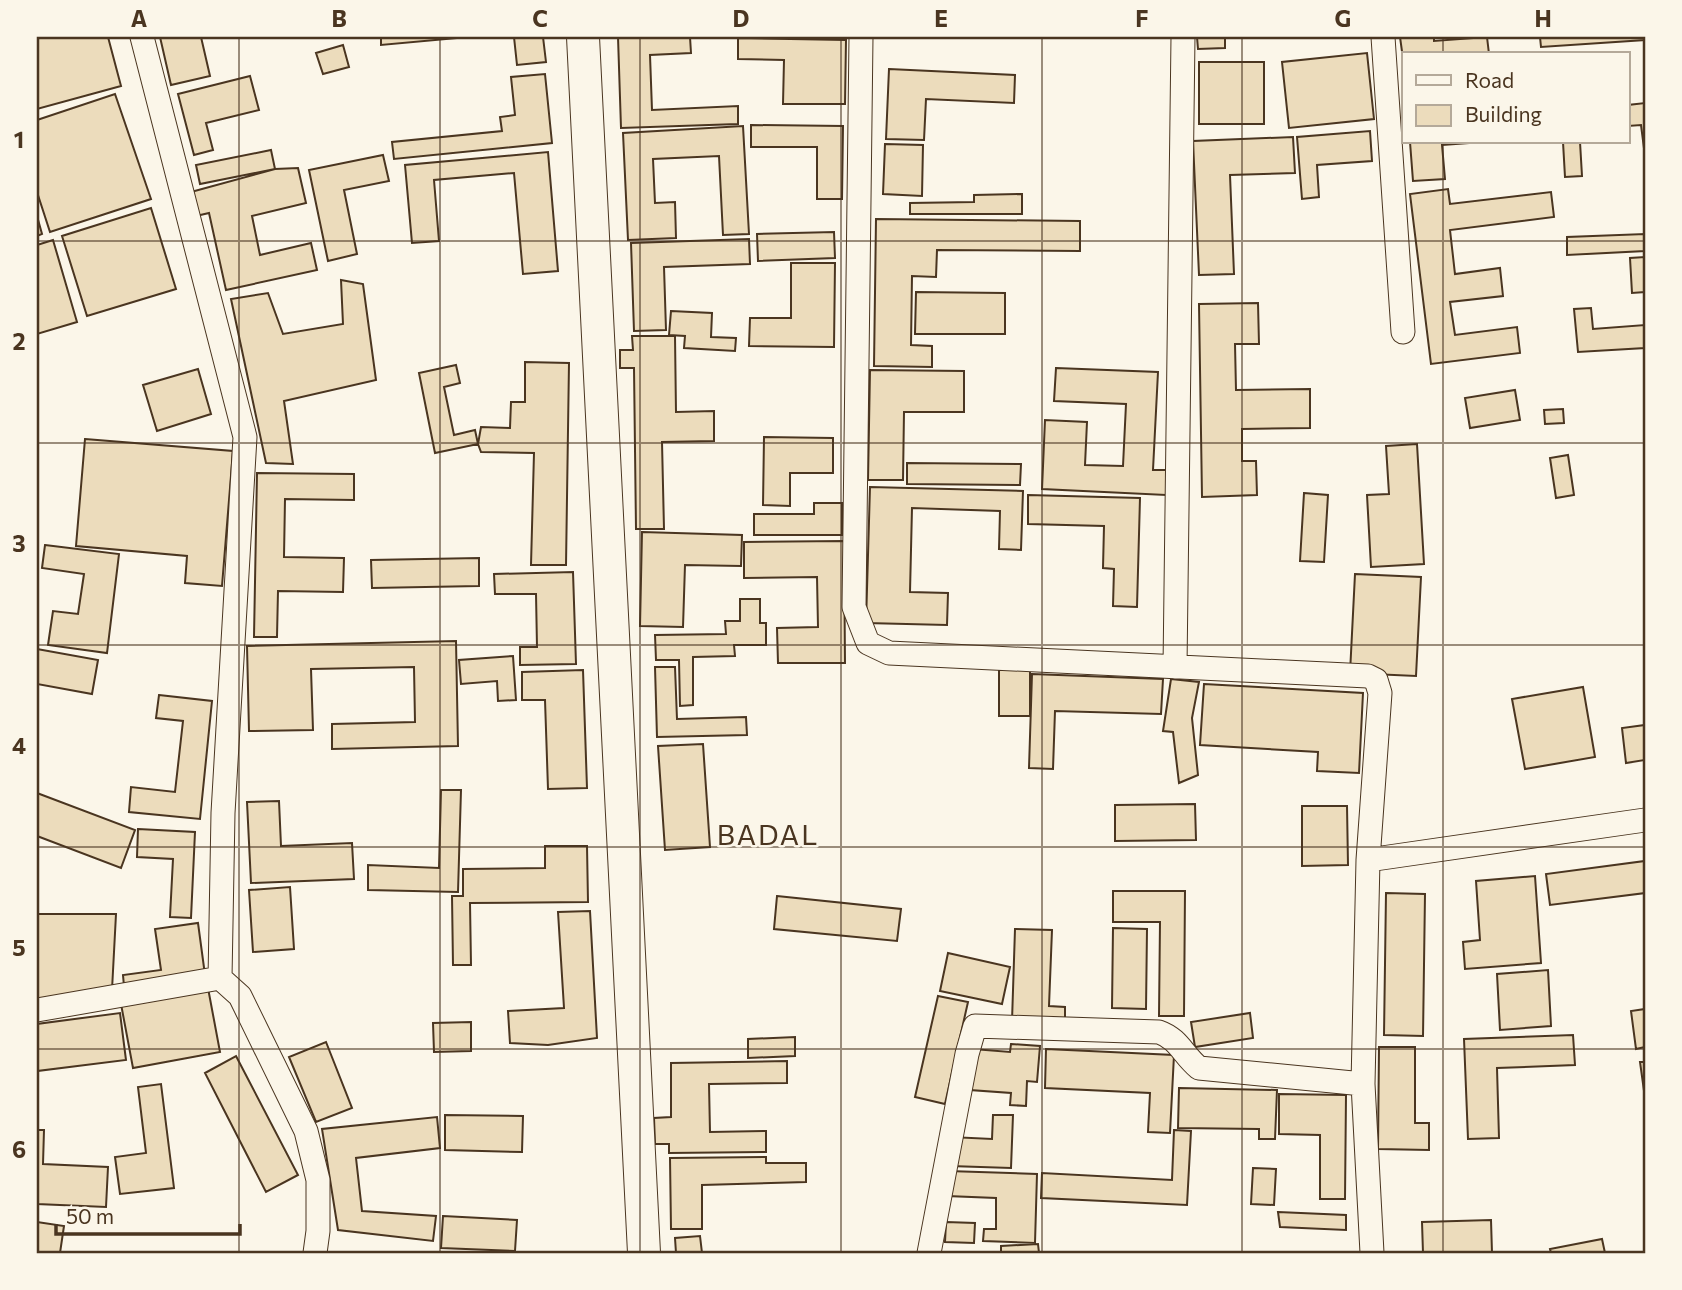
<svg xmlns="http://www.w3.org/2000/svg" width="1682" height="1290" viewBox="0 0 1682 1290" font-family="Commissioner,sans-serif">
	<rect width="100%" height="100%" fill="#fbf6e9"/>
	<path fill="#ecdcbc" stroke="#4a3520" stroke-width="2" d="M37,37H108L121,86L37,109Z
		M160,37H201L210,76L171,85Z
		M381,37H468L381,45Z
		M514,37H543L546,62L517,65Z
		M618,37H690L691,53L650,55L652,110L738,106V124L621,128Z
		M1197,37H1225V48L1198,49Z
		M1400,37H1434V41L1487,37L1489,54H1404V66Z
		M1540,37H1645V40L1541,47Z
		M738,38L846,40L845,104H783L784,60L738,59Z
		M343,45L349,67L323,74L316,53Z
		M1367,53L1374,119L1289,128L1282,62Z
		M1199,62H1264V124H1199Z
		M889,69L1015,75L1014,103L926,99L924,140L886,139Z
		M545,74L552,143L394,159L392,142L502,131L500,117L515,115L511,77Z
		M250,76L259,110L206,123L213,150L194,155L178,94Z
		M115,94L151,199L50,232L37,192V120Z
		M1645,103V156L1641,125L1628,126V105Z
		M751,125L843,126L842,199H817V147H751Z
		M743,126L749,234L723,235L719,156L653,159L655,203L675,202L676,238L628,240L623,133Z
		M1370,131L1372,161L1317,165L1319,197L1302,199L1297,137Z
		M1293,137L1295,173L1230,175L1234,274L1199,275L1193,141Z
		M1410,142H1483L1442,145L1445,179L1413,181Z
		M1563,142H1580L1582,176L1565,177Z
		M885,144L923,145L922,196L883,194Z
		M271,150L275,169L200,184L196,165Z
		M548,152L558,271L523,274L514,173L434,180L439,241L412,243L405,165Z
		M383,155L389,181L344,190L357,254L328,261L309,170Z
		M298,168L306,203L252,216L260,255L311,243L317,270L226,290L209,213L196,216L191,192L275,169Z
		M1448,189L1450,204L1551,192L1554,217L1450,230L1455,274L1500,268L1503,296L1450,302L1455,335L1517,327L1520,353L1431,364L1410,194Z
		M1022,194V214H910V203L974,202V195Z
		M151,208L176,289L87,316L62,236Z
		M37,216L42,234L37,236Z
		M876,219L1080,221V251L937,250L936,277L912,276L911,345L932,346V367L874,366Z
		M834,232L835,258L758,261L757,234Z
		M1645,234V251L1567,255V237Z
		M749,239L750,264L664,267L666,330L634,331L631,243Z
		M53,240L77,322L37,334V245Z
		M1645,257V292L1632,293L1630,258Z
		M791,263H835L834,347L749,346L750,318H791Z
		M341,280L363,284L376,380L284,401L293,464L266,463L231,299L268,293L283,334L343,324Z
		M916,292L1005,293V334H915Z
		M1258,303L1259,344H1235L1236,390L1310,389V428L1242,429V461H1256L1257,495L1202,497L1199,304Z
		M1591,308L1593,329L1645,325V348L1578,352L1574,309Z
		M671,311L712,313L711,337L736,338L735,351L684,348L685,336L669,335Z
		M632,336H675L676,412L714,411V441L662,442L664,529H636L634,368H620V350H633Z
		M525,362L569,363L566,565H531L534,453L481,452L478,444L481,427L510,428L511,402H525Z
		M456,365L460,383L444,387L454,435L475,430L478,444L435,453L419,373Z
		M1056,368L1158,372L1153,470H1167L1166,495L1042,489L1045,420L1087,422L1085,465L1123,466L1126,404L1054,401Z
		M198,369L211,414L157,431L143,385Z
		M870,370L964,371V412H904L903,480H868Z
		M1515,390L1520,420L1470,428L1465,398Z
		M1563,409L1564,423L1545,424L1544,410Z
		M764,437L833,438V473H790V506L763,505Z
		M85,439L233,451L222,586L185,583L187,556L76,546Z
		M1417,444L1424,564L1371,567L1367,495L1389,494L1386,446Z
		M1568,455L1574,495L1556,498L1550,458Z
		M907,463L1021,464L1020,485L907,484Z
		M257,473L354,474V500L285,499L284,557L344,558L343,592L278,591L277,637H254Z
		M870,487L1023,491L1021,550L999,549L1000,511L912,508L910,592L948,593L947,625L866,623Z
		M1304,493L1328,495L1324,562L1300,561Z
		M1028,495L1140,498L1137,607L1113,606L1114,569L1103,568L1104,526L1028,524Z
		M814,503H842V535H754V514H814Z
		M642,532L742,535L741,566L685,565L683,627L640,626Z
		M844,541L845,663H778L777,628L818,627L817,577L744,578V542Z
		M45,545L119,554L107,653L48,645L53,611L78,614L84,574L42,568Z
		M479,558V586L372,588L371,560Z
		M573,572L576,664L520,665V647H537L536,594H495L494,574Z
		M1355,574L1421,577L1416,676L1350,673Z
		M740,599H760V623H766V645H734L735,656L693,657V705L680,706L679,660H656L655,635L726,634L725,621H740Z
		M456,641L458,746L332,749V724L415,722L414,667L311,669L313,730L249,731L247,646Z
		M37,649L98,660L92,694L37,684Z
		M513,656L516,700L498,701L497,681L461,684L459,660Z
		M655,667H675L677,719L746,717L747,735L657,737Z
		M583,670L587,788L548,789L545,700H522V672Z
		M999,670H1030V716H999Z
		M1032,674L1163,679L1161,714L1055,711L1053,769L1029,768Z
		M1171,679L1199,682L1192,718L1198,775L1179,783L1173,732L1163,731Z
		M1204,684L1363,693L1359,773L1317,771L1318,752L1200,745Z
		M1583,687L1595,757L1525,769L1512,699Z
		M159,695L212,701L200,819L129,812L131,787L175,792L183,721L156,718Z
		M1645,725V760L1626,763L1622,728Z
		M703,744L710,847L665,850L658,746Z
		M441,790H461L458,892L368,890V865L439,868Z
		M37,793L135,830L121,868L37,836Z
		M279,801L281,846L352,843L354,879L251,883L247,802Z
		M1195,804L1196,840L1115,841V805Z
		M1302,806H1347L1348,865L1302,866Z
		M138,829L195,832L191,918L170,917L173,859L137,857Z
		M545,846H587L588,902L470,903L471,965H453L452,896H463V869L545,868Z
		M1645,861V893L1550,905L1546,874Z
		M1535,876L1541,963L1465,969L1463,942L1480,940L1476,881Z
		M290,887L294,949L253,952L249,890Z
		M1113,891H1185L1184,1016H1159L1160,922H1113Z
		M1386,893L1425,894L1423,1036L1384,1035Z
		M777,896L901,909L897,941L774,929Z
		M590,911L597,1038L548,1045L510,1043L508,1011L564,1008L558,912Z
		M37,914H116L112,990L37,1001Z
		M198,923L205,975L124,986L123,975L161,970L155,929Z
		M1113,928L1147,929L1146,1009L1112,1008Z
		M1015,929L1052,930L1049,1006L1065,1007V1023L1012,1021Z
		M948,953L1010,967L1002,1004L940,991Z
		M1548,970L1551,1026L1500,1030L1497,974Z
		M208,988L220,1052L133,1068L121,1004Z
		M938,996L968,1002L945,1104L915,1097Z
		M1645,1009V1047L1636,1049L1631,1011Z
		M120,1013L126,1060L37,1071V1024Z
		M1250,1013L1253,1038L1195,1047L1191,1022Z
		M471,1022V1051L434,1052L433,1023Z
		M1573,1035L1575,1065L1497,1068L1499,1138L1468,1139L1464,1039Z
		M795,1037V1056L748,1058V1039Z
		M326,1042L352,1108L316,1122L289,1057Z
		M1011,1044L1040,1046L1037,1082L1027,1081L1026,1106L1010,1105L1011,1093L970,1090L973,1049L1010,1052Z
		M1379,1047H1415V1123H1429V1150L1378,1149Z
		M1046,1049L1174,1055L1170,1133L1148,1132L1150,1093L1045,1088Z
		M236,1056L298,1175L266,1192L205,1073Z
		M787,1061V1083L709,1084L710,1132L766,1131V1152L669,1153V1144H655L654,1118L671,1117V1063Z
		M1640,1062H1645V1098Z
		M161,1084L174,1188L120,1194L115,1157L146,1153L138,1087Z
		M1179,1088L1277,1090L1275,1139H1259V1129L1178,1128Z
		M1279,1094L1346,1095L1345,1199H1320V1135L1279,1134Z
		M445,1115L523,1116L522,1152L445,1150Z
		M993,1115H1013L1011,1168L950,1166L951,1137L992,1139Z
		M437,1117L440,1148L356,1158L362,1211L436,1216L433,1241L338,1230L322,1129Z
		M37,1130H44L43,1164L108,1167L106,1207L37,1204Z
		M1174,1130L1191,1131L1187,1205L1041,1198L1042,1173L1172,1180Z
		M766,1157V1163H806V1182L702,1185V1229H671L670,1158Z
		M1253,1168L1276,1169L1274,1205L1251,1204Z
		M948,1171L1037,1174L1035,1243L983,1241L984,1229H996V1198L947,1196Z
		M1278,1212L1346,1215V1230L1280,1227Z
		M443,1216L517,1220L515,1251L441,1248Z
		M1491,1220L1492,1253H1423L1422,1222Z
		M37,1222L64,1226L60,1253H37Z
		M946,1222L975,1223L974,1243L945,1242Z
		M700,1236L702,1253H676L675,1238Z
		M1602,1239L1605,1253H1551L1550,1249Z
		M1038,1244L1039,1253H1001V1246Z"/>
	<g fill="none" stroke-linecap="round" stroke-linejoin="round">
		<defs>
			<path id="street" d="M142,37L245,437L223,813L220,978L240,996L306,1131L318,1180V1231L315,1253
				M861,37L854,607L868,643L889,653L1368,676L1376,680L1380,693L1368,860L1363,1084L1372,1253
				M1383,37L1403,332
				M1175,667L1183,37
				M1368,860L1645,820
				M37,1010L220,978
				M929,1253L967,1054L975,1026L1159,1032C1179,1039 1183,1055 1199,1068L1363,1084"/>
			<path id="secondary" d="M583,37L644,1253"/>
		</defs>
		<use href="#street" stroke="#4a3520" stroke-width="25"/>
		<use href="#secondary" stroke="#4a3520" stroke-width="34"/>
		<use href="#street" stroke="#fbf6e9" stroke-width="23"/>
		<use href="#secondary" stroke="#fbf6e9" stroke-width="32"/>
	</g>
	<path fill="none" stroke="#4a3520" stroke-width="2" stroke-opacity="0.55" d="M239,37V1253M440,37V1253M640,37V1253M841,37V1253M1042,37V1253M1242,37V1253M1443,37V54M1443,142V1253M37,241H1645M37,443H1645M37,645H1645M37,847H1645M37,1049H1645"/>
	<g text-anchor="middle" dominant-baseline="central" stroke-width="5" stroke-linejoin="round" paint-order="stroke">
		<g font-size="28" letter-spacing="2" fill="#4a3520" stroke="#fbf6e9">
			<text x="768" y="834">BADAL</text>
		</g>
	</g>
	<rect width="1682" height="1290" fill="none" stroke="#fbf6e9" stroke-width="77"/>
	<rect x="1402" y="52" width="228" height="91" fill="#fbf6e9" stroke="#b4a999" stroke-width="2"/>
	<rect x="1416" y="75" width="35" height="10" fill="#fbf6e9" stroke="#b4a999" stroke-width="2"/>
	<text x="1465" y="88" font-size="21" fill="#4a3520">Road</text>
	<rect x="1416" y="105" width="35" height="21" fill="#ecdcbc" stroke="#b4a999" stroke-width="2"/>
	<text x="1465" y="122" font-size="21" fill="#4a3520">Building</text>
	<path d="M56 1224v10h184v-10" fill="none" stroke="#4a3520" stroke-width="3.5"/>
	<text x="66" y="1224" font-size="21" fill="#4a3520" stroke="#fbf6e9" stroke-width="5" paint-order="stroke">50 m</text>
	<rect x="38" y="38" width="1606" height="1214" fill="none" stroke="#4a3520" stroke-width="2.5"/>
	<g font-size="23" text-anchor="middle" font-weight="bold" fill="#4a3520">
		<text x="139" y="27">A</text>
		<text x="339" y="27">B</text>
		<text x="540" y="27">C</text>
		<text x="741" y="27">D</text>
		<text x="941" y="27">E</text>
		<text x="1142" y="27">F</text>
		<text x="1343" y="27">G</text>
		<text x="1543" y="27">H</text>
		<text x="19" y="148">1</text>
		<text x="19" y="350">2</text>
		<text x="19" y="552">3</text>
		<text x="19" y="754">4</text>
		<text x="19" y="956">5</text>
		<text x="19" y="1158">6</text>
	</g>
</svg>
